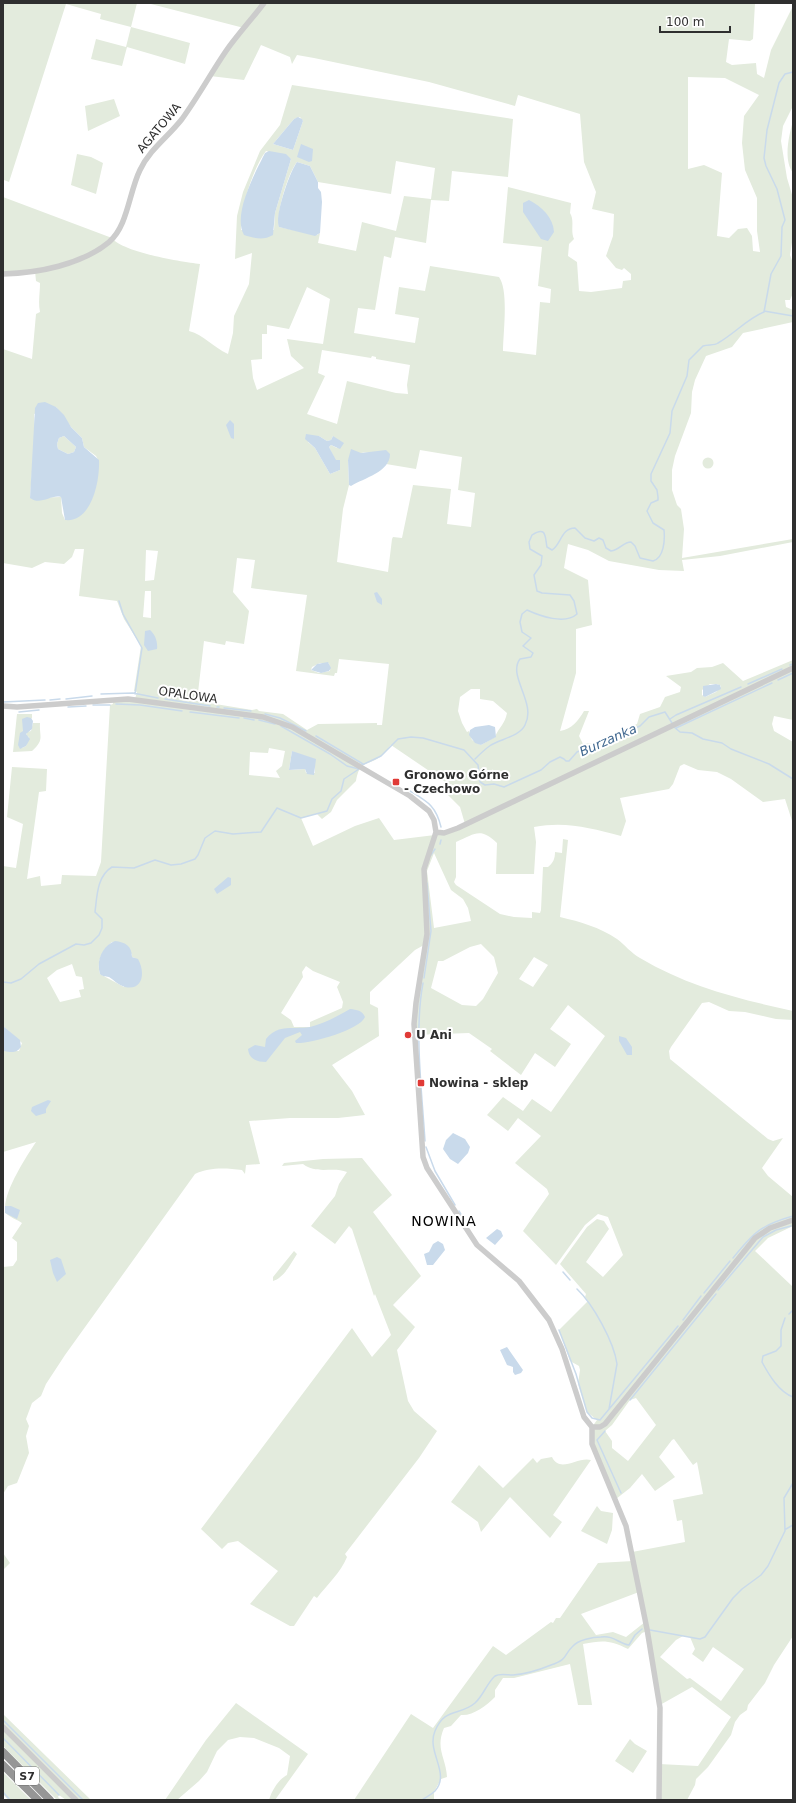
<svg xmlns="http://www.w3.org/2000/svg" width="796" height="1803" viewBox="0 0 796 1803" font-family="'DejaVu Sans',sans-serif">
	<rect width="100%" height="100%" fill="#fff"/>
	<path fill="#e3ebdd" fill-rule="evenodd" d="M3,3H137L131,27L190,43L185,64L127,47L122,66L91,59L96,39L126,47L131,27L100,19L101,14L66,4L9,182L4,180L3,185Z
		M147,3H755L753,39L750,41L729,39L726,62L732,65L756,63L757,74L764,78L771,50L793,6V106L783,126L781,141L787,178L793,198V236L790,255L793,263V293L790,300H785L786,307L793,310V322L743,333L732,347L706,356L695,380L692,392L691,413L675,456L672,470V490L677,505L681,509L684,529L682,558L793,539V542L720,556L682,560L684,571L659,570L609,561L588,550L568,544L564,568L588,580L592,625L576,629V673L560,731C572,729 578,721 584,711H589L579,736L583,744L592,743L637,724L640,714L660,707L665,697L680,692L681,687L666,676L691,672L697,668L712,667L723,663L743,681L793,660V720L774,716L772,724L774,731L793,742V824L785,799L763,802L731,779L717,772L698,770L684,764L680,766L673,784L669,789L620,798L626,821L621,836C590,828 566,821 534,827L536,842L534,874H496L497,843C480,827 475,834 456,842V877L454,882L456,885L500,914L514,917L532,918V912L540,913L541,910L543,867H548C553,863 555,859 555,852L562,853L563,839L568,840L560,917C581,922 599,927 617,939C625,945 631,953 640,958C689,987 739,999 793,1011V1020L776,1019L745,1012L729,1011L709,1002L702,1003L671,1047L669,1051L670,1059L768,1139L773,1141L783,1138L762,1168L768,1176L793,1197V1226L768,1238L755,1251L792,1286H793V1636L774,1665L765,1683L748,1705L747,1710L740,1715L735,1722L731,1735L708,1767L696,1779L695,1785L687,1800H659V1764L698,1766L731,1717L692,1687L660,1705L647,1631L642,1633L628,1649C610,1640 603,1640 583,1644L592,1705H578L570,1664L514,1678H503L495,1690V1697C486,1706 473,1716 461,1715L451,1726L444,1728C435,1749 446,1758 447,1777L441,1779L434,1792V1800H354L411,1714L433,1728L493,1646L506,1655L551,1622L553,1623L556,1618H560L598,1563L633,1561L632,1552L685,1542L682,1520L677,1521L673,1500L703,1494L697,1462L693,1465L674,1439L672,1440L659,1457L675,1477L655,1491L642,1474L630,1488L616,1499L593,1447L592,1427L597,1420L587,1412L578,1384L580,1370L579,1366L570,1361L559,1330L588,1301L585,1297L586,1294L560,1264L587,1227L597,1219L604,1221L609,1229L586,1262L603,1277L623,1255L608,1217L598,1214L585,1225L556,1265L523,1231L549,1194L547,1189L515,1163L541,1136L518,1118L508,1131L487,1115L503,1097L523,1111L532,1099L551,1112L605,1036L568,1005L550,1029L571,1044L555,1067L535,1053L521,1075L490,1051L492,1049L469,1033L414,1035L424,945L415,950L370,992V1004L378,1008L379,1036L332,1065L352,1091L365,1115L338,1118H290L249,1121L260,1164L246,1165L245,1174L242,1170C226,1168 209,1167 195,1174L65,1355L46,1384L41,1396L32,1403L26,1419L29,1426L26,1436L29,1453L17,1483L8,1486L3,1494V1267L13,1266L17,1260V1242L12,1238L22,1223C17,1219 10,1218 6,1213C0,1197 26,1157 36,1142L3,1152V1051H19L22,1043L3,1026V866L16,868L23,824L7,817L12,767L47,769L46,791L39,792L27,879L40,876L41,886L61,884L62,875L96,876L101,862L110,705L113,704L112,699H135L137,692L134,691L141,646L124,619L117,601L79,596L84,549H75L72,557L64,564L45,562L32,568L3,563V349L32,359L36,314L40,312C38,302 40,293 40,283L36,281L35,271L3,274V197L112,238C122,252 182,262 200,264L189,331C204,335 213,347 228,354L233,333L234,316L249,284L252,253L235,259L237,216L243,192L260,151L280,125L292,85L513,119L508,177L452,171L449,201L431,200L426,243L395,237L391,258L384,256L375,310L358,308L354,333L415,343L419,318L395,314L399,287L425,291L430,266L499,277C509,291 503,333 503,351L536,355L540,302L550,303L551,289L538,286L542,247L503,243L508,187L571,203L570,213C575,221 570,230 574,239L569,244L568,256L577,262L579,291L591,292L622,288L623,281L631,280V274L624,268L622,270L616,268L606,256L613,236L614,214L592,209L596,192L584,162L580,114L518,95L515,106L429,82L314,58L297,55L292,64L290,57L261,45L244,80L210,76L244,28ZM688,77L725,78L759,95L744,116L742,143L745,170L757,198V231L760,252L753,251L752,236L747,228L738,229L729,238L717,236L722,173L704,165L688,169ZM300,117L303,121L293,150L273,144L294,119ZM266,151L291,159L275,213L274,230H241C240,209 253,168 266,151ZM396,161L435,168L431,199L404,196L396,231L362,222L356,251L318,243L320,233L317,235L279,227C276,213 288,173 297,162L310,166L318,182L391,194ZM307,287L330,299L323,344L287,339L291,356L304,368L257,390L253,378L251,360L262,359V334H267V325L289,329ZM322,350L371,358L372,356L376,357V359L410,365L407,385L408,394L396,393L347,381L337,424L307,414L325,376L318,373ZM56,407L71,427L82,438L84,447L96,456L99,462L98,471L69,520H65L62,513L61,497L30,498L35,432L34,414ZM319,436L327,441L331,440L333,436L337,448L331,445L329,447L340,470L330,474L315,448L308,442ZM420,450L462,457L458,490L475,493L471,527L447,524L451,489L413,485L402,538L393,537L392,539L388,572L337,562L343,509L349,485L348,460C365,447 371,453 388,462L386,464L416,469ZM146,550L158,551L154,580L145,581ZM237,558L255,560L251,588L307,595L296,671L334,676L335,673H337L339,659L389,664L382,725H377V723L318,724L307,730L283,714L259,711L257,709L252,710L197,701L204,641L225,645L226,641L244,644L249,611L233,592ZM145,591H151V618L143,617ZM320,663H329L330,671L319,673L311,670L312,667ZM710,684H717L721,686L716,692L705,697L702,695V690ZM471,689H480V699L493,701L507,713C505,724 499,727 495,737L481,745L472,740L469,731L467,732L462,723L458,711L460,697ZM391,745L444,781L445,792L460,807L465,824L435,835L394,840L379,818L355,826L313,846L301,818L317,814L322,819L331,812L337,800L356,781C360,760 365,767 380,757C385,754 387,749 391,745ZM269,748L285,751L282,766L276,771L280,778L249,775L250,752L268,753ZM292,751L315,764V773H306L305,769L289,770ZM434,853L451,890L463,899L468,908L471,921L434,928L427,871ZM112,942L132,954V957L135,958L124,987L100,974C96,962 102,950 112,942ZM481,944L494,957L498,973L483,999L476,1006L462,1005L431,988L438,961H443L470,947ZM534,957L548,965L533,987L519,979ZM72,964L76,976L82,977L84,989L79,990L81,997L60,1002L47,978L57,970ZM306,966L313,971L340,982L337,987L343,1002L342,1008L310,1022V1027H294L291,1020L281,1013L303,977L302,972ZM636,1398L656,1425L628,1461L612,1448V1441L605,1431L612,1425L630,1400ZM639,1592L645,1622L626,1637L613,1632L596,1635L581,1614ZM683,1636L690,1637L695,1649L692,1654L703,1662L713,1647L744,1669L721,1701L690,1678L687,1679L660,1657L676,1640Z
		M114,99L120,116L88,131L85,106Z
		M793,121V173C783,160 789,135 793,121Z
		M77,154L91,157L103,163L96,194L71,185Z
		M64,436L76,447L74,452L68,454L58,449L57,444L59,438Z
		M702.5 463a5.5 5.5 0 1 1 11 0a5.5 5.5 0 1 1-11 0Z
		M17,714H32V719L31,718L23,729L22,748L26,746L29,737L26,736L27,732L31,731L33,723H40C39,737 45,739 32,751L13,752Z
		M362,1158L392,1195L373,1212L421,1276L393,1305L415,1327L397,1350L408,1401L414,1411L437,1431L419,1458L345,1554L347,1557C341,1572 327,1585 317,1598L314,1596L294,1626H290L250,1604L278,1571L238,1541L228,1543L222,1549L201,1529L352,1328L372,1357L391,1335L375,1294L374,1296L352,1229L349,1226L335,1244L311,1226L335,1196L339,1184L347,1172C333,1166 317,1175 303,1164L282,1166L284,1163L323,1159Z
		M294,1251L297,1254C291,1263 284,1278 273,1281V1277Z
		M552,1457C560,1474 578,1456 591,1460L553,1515L562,1522L550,1538L510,1497L481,1532L478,1522L451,1502L479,1465L503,1488L533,1458L537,1463L541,1459Z
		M597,1506L601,1511L613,1513L612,1530L607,1544L581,1531Z
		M3,1553L10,1563L3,1570Z
		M236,1703L308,1754L275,1800H269C272,1790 279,1779 287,1775L290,1756L279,1748L254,1738L240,1737L228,1740L217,1751L207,1772L199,1781L177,1800H165L206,1740Z
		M3,1714L91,1800H66L59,1795L58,1797L61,1800H57L3,1746Z
		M630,1739L635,1744L647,1751L633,1773L615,1761Z
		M3,1772L31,1800H8L3,1794Z"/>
	<path fill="#c9daeb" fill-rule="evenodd" d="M298,117L302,119L303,121L293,150L273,144L294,119Z
		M301,144L313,149L312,161L309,162L297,157Z
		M269,151L286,154L291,159L275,213L273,235C263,241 254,238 244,235C232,215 256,171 265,153Z
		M297,162L310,166L318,182V188L321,192L322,202L320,233L315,236L279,227C274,217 290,171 297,162Z
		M529,200C542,207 553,217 554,232L548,241L541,239L523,212V203Z
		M45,402L56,407L64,415L71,427L82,438L84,447L99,460C100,480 92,523 65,520L61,497C51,494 41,506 30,498L35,408L38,403ZM64,436L76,447L74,452L68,454L58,449L57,444L59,438Z
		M230,420L234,424V439L231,438L226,425Z
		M306,434L319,436L327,441L331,440L333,436L344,443L340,449L331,445L329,447L336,460H340V470L330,474L315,448L305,439Z
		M351,449L361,453L386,450L390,454C390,472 364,478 351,486L349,485L348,460Z
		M377,592L382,599V605L377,602L374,593Z
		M150,630C155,634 158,642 157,649L148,651L144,645L145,631Z
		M328,662L331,668L329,671L321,673L311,670L317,664Z
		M716,684L720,685L721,689L705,697L703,696V686Z
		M27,717L31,718L33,721L32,729L26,734L30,739L26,746L20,749L18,745L20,733L23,731L22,719Z
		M489,725L495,727L496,737L481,745L475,743L469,735L470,730L475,727Z
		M292,751L316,759L314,775L307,774L305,769L289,770Z
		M228,877L231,878V885L217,894L214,889Z
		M115,941C125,942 132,946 132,957L138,959C145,971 144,991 125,987C118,985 114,980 109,977C105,976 103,977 100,974C96,961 102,946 115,941Z
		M350,1009C357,1010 362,1010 365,1017C360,1030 310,1044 296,1043L295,1041L302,1035L300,1032L285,1038L266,1062C257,1062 249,1059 248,1049L255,1045L265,1047L266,1039C278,1023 293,1030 310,1027C323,1024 338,1016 350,1009Z
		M3,1026L20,1040L21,1047C16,1054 11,1052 3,1051Z
		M619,1036L626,1038L632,1047V1055H627L619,1041Z
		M48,1100L51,1101L46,1109V1113L36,1116L31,1111L32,1107Z
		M453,1133L465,1139L470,1147L468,1153L458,1164L450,1159L443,1149L446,1140Z
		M5,1206H11L20,1210L17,1219L5,1213Z
		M497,1229L501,1231L503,1236L495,1245L486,1238Z
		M438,1241L443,1244L445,1250L433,1265H427L424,1254L429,1252L433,1244Z
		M57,1257L61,1259L66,1274L57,1282L53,1273L50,1260Z
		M507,1347L523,1370L521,1373L515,1375L513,1372V1367L507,1365L500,1350Z"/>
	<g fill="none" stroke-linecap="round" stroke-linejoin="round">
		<path stroke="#c9daeb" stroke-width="1.5" d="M764,311L793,316
			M119,601L123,614L142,648L135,694
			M790,665L793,664
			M778,680L793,673
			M748,684L782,669
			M101,694L133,693L158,698
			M66,699L92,696
			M165,699L210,706
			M50,700L60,699
			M3,702L45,700
			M116,704L140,705L182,711
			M93,705H110
			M68,707L86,706
			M217,707H219
			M224,708L251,711
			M19,712L39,710
			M190,712L239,718
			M265,714L280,718L306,731
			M244,718L254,720
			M670,719L676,715L741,687
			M259,720L275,724
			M674,727L680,732L692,733L703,739L722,743L731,749L769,764L793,779
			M676,728L772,683
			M316,736L363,764
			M475,759C480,754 485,749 491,745C501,739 520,736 525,725C537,703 507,676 520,659L531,657L533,653L523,646L531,638L522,632L520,622L522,614L527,610C540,616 565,625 577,614L574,601L570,595L542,593L537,591L534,575L541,565L542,556L530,549L529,542L532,535C547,525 545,538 547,547L552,550C561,545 561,528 575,528L585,538L594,541L599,538L603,540L606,548L611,551C620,550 623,542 631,542L635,546L640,558L653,561C664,558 665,540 664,530L653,523L647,511L651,503L658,500V497L657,490L651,481V474L670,433L672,411L687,376L689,360L703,346C708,344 714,346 718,343C734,334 747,319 764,312L771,274L781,256L782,227L785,220L777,189L766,166L764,158L767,130L779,83L785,74L793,72
			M362,765L381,756L398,739L411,737L423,738L464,750L478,765L480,782L485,785L494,784L504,787L541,770L550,762L560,757L564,759L566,761H569L577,752L640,726L649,717L665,712L672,723
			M410,791C428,802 436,806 441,827
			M440,844L441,840
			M431,855L435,849
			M424,978L431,931L427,883
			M3,982L11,983L21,979L39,964L76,944L84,945L91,943L99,935L102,928V919L95,912C97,896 97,876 112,867L134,868L155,860L171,865L181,864L195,859L198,855L205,838L215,831L233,834L261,832L277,808L301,818L327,811L332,799L341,791L344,779L359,769L347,766L330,754L281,726
			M423,983C414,1031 422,1092 425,1141
			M426,1147L435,1171L455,1205
			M459,1211L466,1223
			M733,1258C754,1232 761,1225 793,1216
			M563,1272L570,1280
			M577,1289C593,1304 614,1342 617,1364L609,1409
			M718,1290L763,1237L776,1230L791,1226
			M704,1293L730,1261
			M789,1314L793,1310
			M785,1318L781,1330V1346L776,1351L763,1356L762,1362C769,1375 779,1392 793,1397
			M683,1320L701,1296
			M559,1330L576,1374L587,1412L592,1418L600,1420L678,1326
			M630,1400L716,1294
			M605,1431L597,1440L621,1493
			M786,1529L793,1525
			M650,1630L700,1639L705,1637L733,1598L742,1589L761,1575L768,1566L785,1531L784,1498L793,1483
			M3,1720L83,1800
			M3,1738L59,1795
			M3,1792L10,1800
			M422,1800C426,1797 431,1795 435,1791C451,1773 426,1752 435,1731C445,1707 460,1716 475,1703C483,1696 487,1683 495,1676C500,1673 507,1675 513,1675C526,1674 539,1670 551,1665C569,1659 563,1655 573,1646C578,1640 593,1637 601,1637C614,1635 619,1644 629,1645L635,1635L642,1629"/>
		<path stroke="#ccc" stroke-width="5.5" d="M3,274C38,273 81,265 109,242C128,226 129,192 140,170C150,149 168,137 182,119C198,97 211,73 226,51C238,34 252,19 264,3
			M3,706L17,707L128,699L263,717L292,727L410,796L429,811L434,820L436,832L424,869L427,934L416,1003L414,1024L423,1157L427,1168L477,1245L519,1281L549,1320L562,1349L584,1417L592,1427H600L605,1424L755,1238L770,1228L793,1220
			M436,832L444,833L458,828L793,668
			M592,1427V1444L626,1526L647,1629L660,1708L659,1800
			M3,1727L76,1800"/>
		<path stroke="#969696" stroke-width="8" d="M3,1752L50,1800
			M3,1765L38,1800"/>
	</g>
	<g fill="#e03a36" stroke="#fff" stroke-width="1.5">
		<rect x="392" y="778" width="8" height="8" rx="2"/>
		<circle cx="408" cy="1035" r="4"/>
		<rect x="417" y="1079" width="8" height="8" rx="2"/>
	</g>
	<g text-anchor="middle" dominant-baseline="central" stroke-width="4" stroke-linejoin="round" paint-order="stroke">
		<rect fill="#fff" stroke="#6d6d6d" stroke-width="1" x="15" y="1767" width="24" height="18" rx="3"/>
		<g font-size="11" font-weight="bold" fill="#2f2f2f">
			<text x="27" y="1776">S7</text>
		</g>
		<g font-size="12" fill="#2f2f2f" stroke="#fff">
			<text transform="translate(159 128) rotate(-50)">AGATOWA</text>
			<text transform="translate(188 695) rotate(8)">OPALOWA</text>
		</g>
		<g font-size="12" font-weight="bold" fill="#2f2f2f" stroke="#fff" text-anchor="start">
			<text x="404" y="775">Gronowo Górne<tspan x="404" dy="14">- Czechowo</tspan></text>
			<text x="416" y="1035">U Ani</text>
			<text x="429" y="1083">Nowina - sklep</text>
		</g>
		<g font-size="13" font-style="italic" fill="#3f678f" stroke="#fff">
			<text transform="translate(608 740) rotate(-24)">Burzanka</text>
		</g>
		<g font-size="14" letter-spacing="1" fill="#000" stroke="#fff">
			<text x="444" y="1221">NOWINA</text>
		</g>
	</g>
	<rect width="796" height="1803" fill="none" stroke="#2f2f2f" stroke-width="8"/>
	<path d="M660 26v6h70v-6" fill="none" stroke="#2f2f2f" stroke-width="2"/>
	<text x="666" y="26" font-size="12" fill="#2f2f2f" stroke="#ffffff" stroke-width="3" paint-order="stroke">100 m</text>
</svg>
